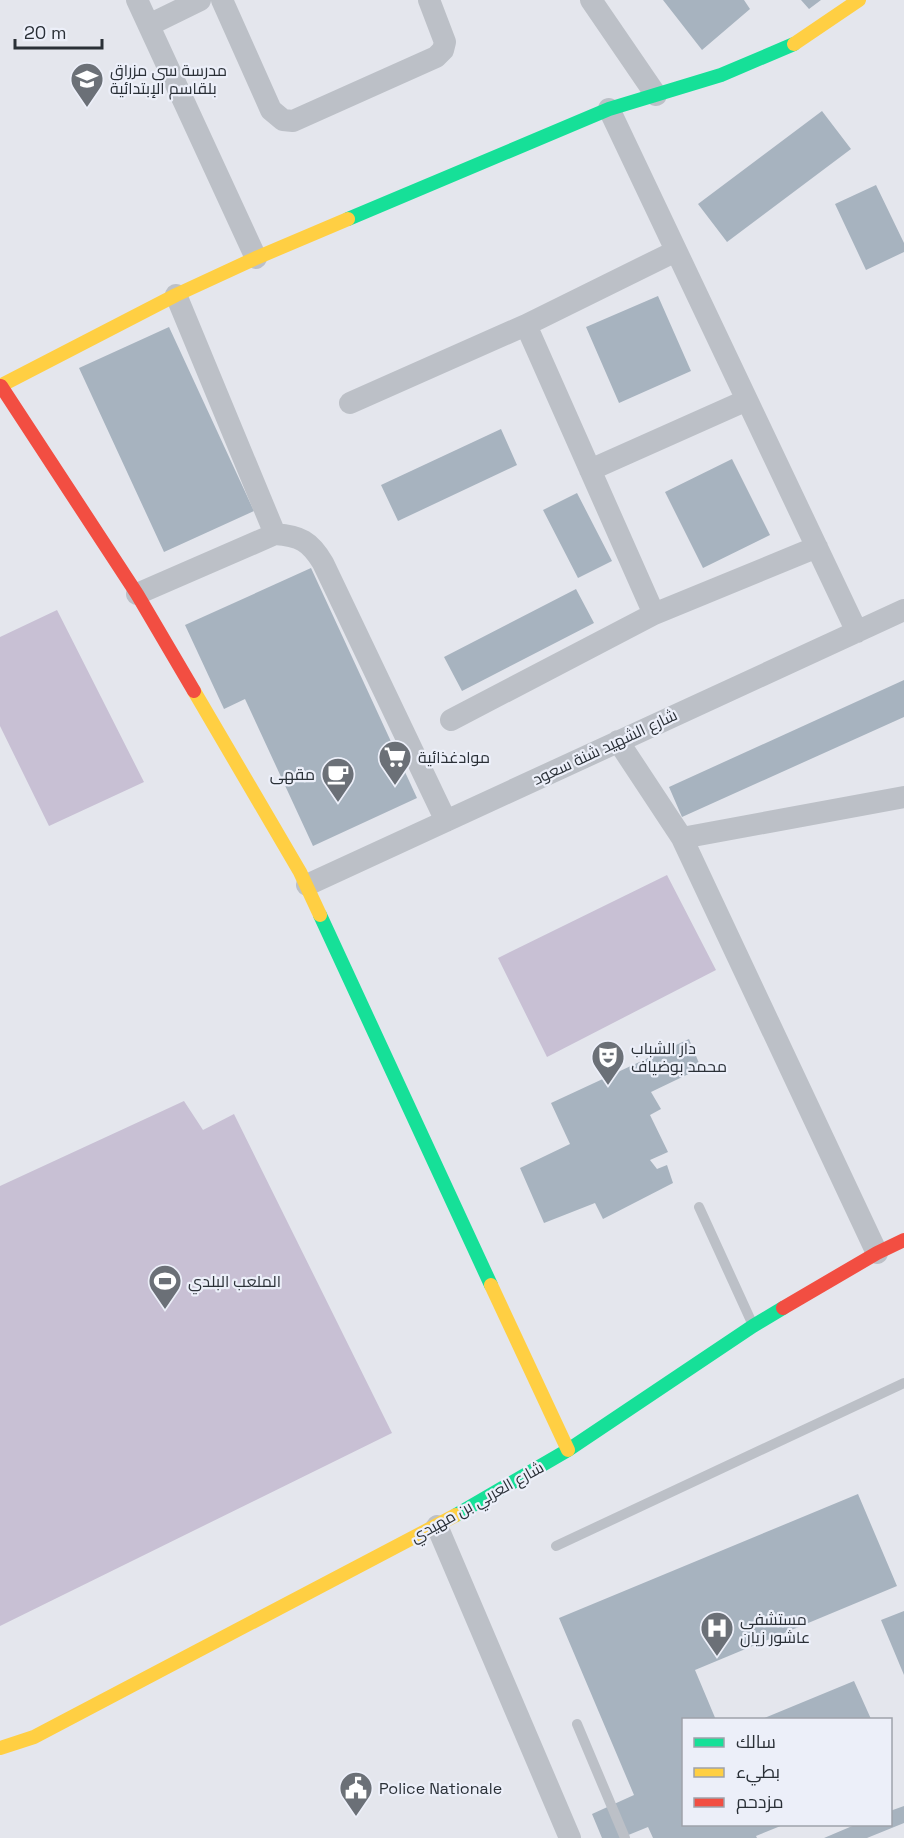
<svg xmlns="http://www.w3.org/2000/svg" width="904" height="1838" viewBox="0 0 904 1838" font-family="'Space Grotesk',Cairo,sans-serif">
	<rect width="100%" height="100%" fill="#e4e6ed"/>
	<path fill="#c8c0d4" d="M57,610L144,782L49,826L0,726V637Z
		M667,875L716,970L547,1057L498,958Z
		M184,1101L203,1130L234,1114L392,1433L0,1626V1186Z"/>
	<path fill="#a7b3bf" d="M663,0H744L750,9L702,50Z
		M801,0H821L809,9Z
		M822,111L851,149L727,242L698,204Z
		M876,185L904,243V252L866,270L835,204Z
		M658,296L691,371L619,403L586,327Z
		M169,327L254,511L164,552L79,368Z
		M501,429L517,465L398,521L381,485Z
		M732,459L770,535L703,568L665,492Z
		M577,493L612,561L578,578L543,510Z
		M311,568L417,798L313,846L245,699L224,709L185,625Z
		M576,589L594,623L462,691L444,657Z
		M904,680V717L682,817L669,787Z
		M689,1039L701,1068L651,1092L661,1109L650,1115L668,1152L650,1160L657,1169L667,1165L673,1183L603,1219L595,1203L544,1223L520,1168L570,1144L551,1103Z
		M858,1494L897,1586L695,1670L716,1720H684V1824L783,1825L756,1836L757,1838H653L648,1827L621,1838H602L592,1814L634,1795L559,1618Z
		M904,1611V1675L881,1620Z
		M854,1681L871,1719H762Z
		M904,1806V1823L867,1838H824L857,1824H890V1811Z"/>
	<g fill="none" stroke-linecap="round" stroke-linejoin="round">
		<path stroke="#bcc0c7" stroke-width="10" d="M699,1207L752,1323
			M556,1546L904,1383
			M577,1724L625,1838"/>
		<path stroke="#bcc0c7" stroke-width="22" d="M137,0L256,258
			M222,0L271,110L283,120L293,121L436,57L443,50L445,42L429,0
			M591,0L656,95
			M149,25L200,0
			M609,109L857,632
			M176,295L275,534
			M526,325L654,614
			M350,403L526,325L676,251
			M590,470L747,400
			M137,594L275,534C300,536 310,541 323,563L446,821
			M451,720L654,614L817,547
			M618,741L682,838L877,1253
			M682,838L904,797
			M307,885L904,610
			M437,1526L570,1838"/>
		<path stroke="#16e098" stroke-width="14" d="M348,219L609,109L721,75L794,44
			M320,915L491,1285
			M456,1515L568,1450L753,1326L783,1308"/>
		<path stroke="#ffcf43" stroke-width="14" d="M794,44L859,0
			M0,386L176,295L256,258L348,219
			M194,691L300,872L320,915
			M491,1285L568,1450
			M0,1748L34,1737L456,1515"/>
		<path stroke="#f24e42" stroke-width="14" d="M1,386L137,594L194,691
			M783,1308L877,1253L904,1240"/>
	</g>
	<defs>
		<symbol id="school-pin" viewBox="-11 -11 22 30"><path d="M0 17L-7.5 6A9.5 9.5 0 1 1 7.5 6Z" fill="#6b7077" stroke="#eceff9"/><path d="M0-5L7-2L0 1L-7-2ZM-4 1L0 2.5L4 1V4Q0 6-4 4Z" fill="#fff"/></symbol>
		<symbol id="supermarket-pin" viewBox="-11 -11 22 30"><path d="M0 17L-7.5 6A9.5 9.5 0 1 1 7.5 6Z" fill="#6b7077" stroke="#eceff9"/><path d="M-6-5.5h2.5l.6 2H6L4.5 2H-2.5L-4.4-4H-6ZM-1.5 3.2a1.3 1.3 0 1 0 .1 0ZM3 3.2a1.3 1.3 0 1 0 .1 0Z" fill="#fff"/></symbol>
		<symbol id="cafe-pin" viewBox="-11 -11 22 30"><path d="M0 17L-7.5 6A9.5 9.5 0 1 1 7.5 6Z" fill="#6b7077" stroke="#eceff9"/><path d="M-5.5-4.5H6V0H3Q3 3.5 0 3.5H-2.5Q-5.5 3.5-5.5 0ZM3-3.2v2h1.7v-2ZM-6 4.5H4V6H-6Z" fill="#fff"/></symbol>
		<symbol id="theatre-pin" viewBox="-11 -11 22 30"><path d="M0 17L-7.5 6A9.5 9.5 0 1 1 7.5 6Z" fill="#6b7077" stroke="#eceff9"/><path d="M-5-5.5Q0-4 5-5.5V0Q5 5 0 6Q-5 5-5 0ZM-3.3-2.5H-1v1.5H-3.3ZM1-2.5H3.3v1.5H1ZM-2.8 1Q0 5.5 2.8 1Z" fill="#fff"/></symbol>
		<symbol id="stadium-pin" viewBox="-11 -11 22 30"><path d="M0 17L-7.5 6A9.5 9.5 0 1 1 7.5 6Z" fill="#6b7077" stroke="#eceff9"/><path d="M0-5a6.5 5 0 1 0 0 10a6.5 5 0 1 0 0-10ZM-3.5-1.8h7v3.6h-7Z" fill="#fff"/></symbol>
		<symbol id="hospital-pin" viewBox="-11 -11 22 30"><path d="M0 17L-7.5 6A9.5 9.5 0 1 1 7.5 6Z" fill="#6b7077" stroke="#eceff9"/><path d="M-5-5h3v3.5h4V-5h3V5h-3V1.5h-4V5h-3Z" fill="#fff"/></symbol>
		<symbol id="civic-pin" viewBox="-11 -11 22 30"><path d="M0 17L-7.5 6A9.5 9.5 0 1 1 7.5 6Z" fill="#6b7077" stroke="#eceff9"/><path d="M-.6-6.5H3V-4.5H.6V-3L4-1V1h2V6H-6V1h2V-1L-.6-3ZM-1.2 2.5V6h2.4V2.5Z" fill="#fff"/></symbol>
	</defs>
	<g fill-rule="evenodd">
		<use href="#school-pin" x="68" y="60" width="38" height="52"/>
		<use href="#supermarket-pin" x="376" y="738" width="38" height="52"/>
		<use href="#cafe-pin" x="319" y="755" width="38" height="52"/>
		<use href="#theatre-pin" x="589" y="1038" width="38" height="52"/>
		<use href="#stadium-pin" x="146" y="1262" width="38" height="52"/>
		<use href="#hospital-pin" x="698" y="1609" width="38" height="52"/>
		<use href="#civic-pin" x="337" y="1769" width="38" height="52"/>
	</g>
	<g text-anchor="middle" dominant-baseline="central" stroke-width="4.5" stroke-linejoin="round" paint-order="stroke">
		<g font-size="16" fill="#2a3037" stroke="#eceff9" text-anchor="start">
			<text x="110" y="70">مدرسة سي مزراق<tspan x="110" dy="18">بلقاسم الإبتدائية</tspan></text>
			<text x="418" y="757">موادغذائية</text>
			<text x="315" y="774" text-anchor="end">مقهى</text>
			<text x="631" y="1048">دار الشباب<tspan x="631" dy="18">محمد بوضياف</tspan></text>
			<text x="188" y="1281">الملعب البلدي</text>
			<text x="740" y="1619">مستشفى<tspan x="740" dy="18">عاشور زيان</tspan></text>
			<text x="379" y="1788">Police Nationale</text>
		</g>
		<g font-size="16" fill="#2a3037" stroke="#eceff9">
			<text transform="translate(605 747) rotate(-25)">شارع الشهيد شنة سعود</text>
			<text transform="translate(477 1502) rotate(-29)">شارع العربي بن مهيدي</text>
		</g>
	</g>
	<rect x="682" y="1718" width="210" height="108" fill="#eceff9" stroke="#9ea3ab" stroke-width="1.5"/>
	<rect x="694" y="1738" width="30" height="9" fill="#16e098" stroke="#9ea3ab" stroke-width="1.5"/>
	<text x="736" y="1748" font-size="18" fill="#2a3037">سالك</text>
	<rect x="694" y="1768" width="30" height="9" fill="#ffcf43" stroke="#9ea3ab" stroke-width="1.5"/>
	<text x="736" y="1778" font-size="18" fill="#2a3037">بطيء</text>
	<rect x="694" y="1798" width="30" height="9" fill="#f24e42" stroke="#9ea3ab" stroke-width="1.5"/>
	<text x="736" y="1808" font-size="18" fill="#2a3037">مزدحم</text>
	<path d="M15 39v9h87v-9" fill="none" stroke="#2a3037" stroke-width="3"/>
	<text x="24" y="39" font-size="18" fill="#2a3037" stroke="#eceff9" stroke-width="4.5" paint-order="stroke">20 m</text>
</svg>
